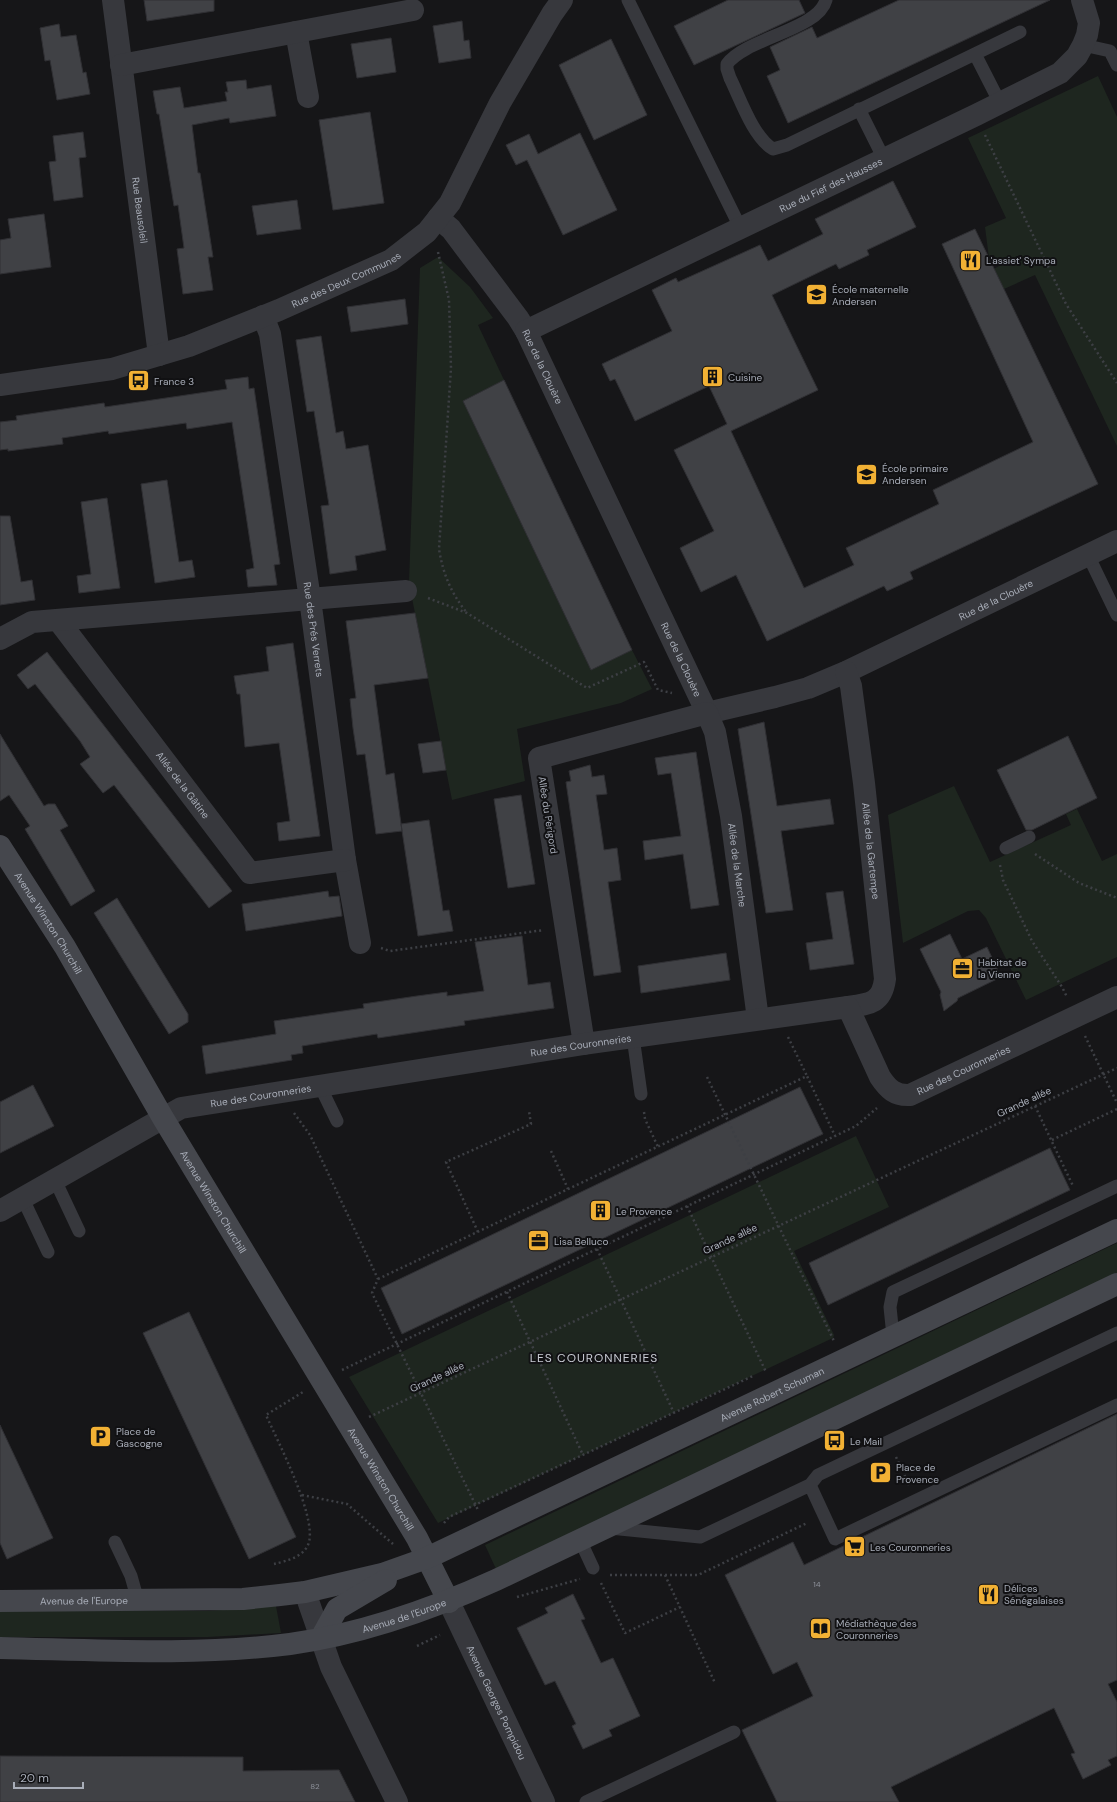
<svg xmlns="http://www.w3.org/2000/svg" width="1117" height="1802" viewBox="0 0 1117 1802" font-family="'DM Sans',sans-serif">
	<rect width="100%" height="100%" fill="#161618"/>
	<path fill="#1e261f" d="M1098,76L1117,117V446L1035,275L1004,289L994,269L999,266L994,255L989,258L985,227L1006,218L968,138Z
		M438,257L470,287L493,318L478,325L504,380L463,401L591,670L632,650L652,689L621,703L517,729L525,781L452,800L409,583L420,268Z
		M954,786L990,862L1071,825L1066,814L1077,809L1102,861L1117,854V957L1026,1000L986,918L979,910L968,911L903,943L888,815Z
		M856,1136L889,1207L794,1251L834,1335L833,1338L438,1523L349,1377Z
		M1117,1243V1273L496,1569L485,1545Z
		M276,1606L281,1633L208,1637H0V1610L208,1611Z"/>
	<path fill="#404145" stroke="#303034" d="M144,0H214V11L147,21Z
		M728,0H799L805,13L694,65L674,26Z
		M899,0H1050L788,123L767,76L780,70L770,47L812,27L817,38Z
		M462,21L464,41L469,40L471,58L439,63L433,26Z
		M59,24L61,37L76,35L83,73L86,72L90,94L57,100L50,60L45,61L40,28Z
		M391,38L396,72L357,78L351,44Z
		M611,39L647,115L594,140L559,65Z
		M246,80L247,89L271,85L276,116L230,123L229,118L192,125L198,173H200L213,257H208L213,290L183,294L177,249L184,248L178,205L174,206L159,114H157L153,91L180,87L184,108L227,101L225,92H228L226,82Z
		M370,112L384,203L333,210L319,120Z
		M83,132L86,157L79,158L83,197L54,201L49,162L56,161L53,136Z
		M580,133L617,210L563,235L527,160L516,165L506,145L529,134L538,154Z
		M893,181L916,227L867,250L869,255L839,269L836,264L772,295L818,390L731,431L804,588L854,565L846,548L939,504L933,490L1033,442L942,244L975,229L1098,484L910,572L913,579L887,591L884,586L767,641L736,575L701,592L680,548L714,531L674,450L727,424L709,386L635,421L615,379L610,381L602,364L672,331L652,290L676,278L678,282L760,245L768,261L823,234L815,219Z
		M297,200L301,229L257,235L252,206Z
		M44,214L51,267L0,274V240L11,238L8,219Z
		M405,299L408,324L351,332L347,307Z
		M321,336L336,433L343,431L346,449L368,445L386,550L355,556L357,570L330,574L321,506L329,505L314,411L307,412L296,340Z
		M248,377L249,389L254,388L280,564L274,565L277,585L248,587L246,570L254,568L232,422L187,429L186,423L109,434L108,431L62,438L63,444L8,451V449L0,450V422L17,420L16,416L104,403L105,407L227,389L225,380Z
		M504,380L632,650L591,670L463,401Z
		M167,480L179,562L192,560L195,577L155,583L141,484Z
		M107,498L120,588L79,593L77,576L91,574L81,502Z
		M0,516H10L21,582L32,580L35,600L0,605Z
		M415,613L428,678L374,685L386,775L394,773L402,831L376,834L365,754L357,755L353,728L350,699L356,698L346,621Z
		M293,643L320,836L279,841L277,823L290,821L279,743L245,747L240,694H237L234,676L269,671L266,647Z
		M47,652L232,891L209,908L114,785L103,793L80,764L90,757L80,741L35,684L28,689L17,675Z
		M764,722L777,806L830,799L834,824L781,831L793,910L766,913L738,729Z
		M0,734L44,806L48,804H55L68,826L60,830L95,891L71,906L25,829L30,826L9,795L0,801Z
		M1068,736L1097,798L1032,830H1026L997,770Z
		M441,741L446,770L423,773L418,744Z
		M696,752L719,905L691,909L683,854L645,860L643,841L681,836L671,773L658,775L655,758Z
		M590,765L592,777L604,775L607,794L596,795L604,850L617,848L621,880L608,882L621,972L594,976L566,782L571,781L569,771Z
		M521,795L535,884L508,888L494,799Z
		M429,820L443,911L449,910L453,931L418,936L401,824Z
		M328,891L329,897L339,896L342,916L246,931L242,904Z
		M843,891L854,964L810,970L806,943L833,939L826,893Z
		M117,898L188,1014V1022L169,1034L94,913Z
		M950,934L962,959L987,947L1001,977L958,998L957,1001L944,1011L940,995L941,992L920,949Z
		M522,936L528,985L550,982L554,1008L464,1021L465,1025L378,1038L377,1034L302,1046L303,1053L291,1055L292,1060L206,1074L202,1046L276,1034L274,1021L364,1008L363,1004L417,996L447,992V996L484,991L475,942Z
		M726,953L730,980L641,993L638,966Z
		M33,1085L54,1126L0,1153V1102Z
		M800,1087L823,1134L402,1334L381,1288Z
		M1050,1148L1070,1190L828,1305L809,1263Z
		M189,1312L296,1537L249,1559L143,1333Z
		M1117,1414V1680L1108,1684L1117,1702V1756L1108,1760L1111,1765L1083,1779L1071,1754L1075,1753L1054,1708L891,1787L899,1802H777L742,1730L813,1696L797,1662L773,1674L725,1575L793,1542L804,1565Z
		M0,1425L53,1538L7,1559L0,1543Z
		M573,1594L585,1619L581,1620L601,1663L613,1658L640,1716L609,1730L612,1736L583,1749L572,1726L576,1724L555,1681L545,1685L517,1628L548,1613L545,1608Z
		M0,1756L243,1757V1771L339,1770L355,1802H0Z"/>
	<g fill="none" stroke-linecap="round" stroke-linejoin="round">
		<path stroke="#3d3f44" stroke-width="2.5" stroke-dasharray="2 3" stroke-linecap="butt" d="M985,135L1066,304L1117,383
			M438,252L449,300L451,368L439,549C443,574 451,593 467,613
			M428,598L467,613L587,688L644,662L658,690L672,693
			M1035,854L1079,883L1117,898
			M1000,865L1003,880L1032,941L1062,987L1067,997
			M381,948L390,951L544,930
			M1085,1036L1117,1103
			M788,1037L807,1076
			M707,1077L834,1341
			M1035,1106L1073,1186
			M644,1112L645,1119L658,1147
			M294,1113L310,1135L378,1279L372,1293L478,1510
			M1052,1140L1117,1109
			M551,1151L568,1189
			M687,1206L766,1372
			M478,1232L446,1162L531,1124L529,1111
			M597,1249L674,1413
			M378,1279L807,1076L835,1136
			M507,1292L583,1455
			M342,1370L856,1126L877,1108
			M369,1417L1117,1068
			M896,1457L909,1485
			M302,1495L347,1504L393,1544
			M444,1523L449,1517L753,1376
			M274,1564C286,1561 305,1557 309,1542C316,1515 278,1442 266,1415L303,1392
			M610,1575H698L807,1523
			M665,1575L715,1683
			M601,1583L625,1633L680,1607
			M517,1597L580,1579
			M417,1646L440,1635"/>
		<path stroke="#37383d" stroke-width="13" d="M628,0L740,227
			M826,0C818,30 746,38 727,64V69L730,78C740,98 753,137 773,149L787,145L1020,32
			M1083,45L1110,51L1117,65
			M975,54L1000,103
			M859,109L884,159
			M1088,555L1117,615
			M1006,848L1029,837
			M633,1037L641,1094
			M320,1086L337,1121
			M55,1180L79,1231
			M23,1199L48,1252
			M893,1336L890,1307L893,1292L1117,1186
			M810,1485L835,1539L1117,1405
			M610,1528L700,1537L810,1485L818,1475L1117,1333
			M580,1540L593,1568
			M115,1542L131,1576L138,1601
			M586,1802L734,1732"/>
		<g stroke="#37383d" stroke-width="22">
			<path id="s1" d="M113,0L159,355"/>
			<path d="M296,32L308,97"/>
			<path d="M121,65L413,10"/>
			<path id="s2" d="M438,218L451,229L518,318L526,331L707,713L775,697L808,688L846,672L1117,541"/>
			<path id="s3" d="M263,316L270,334L310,599L345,860L360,943"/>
			<path id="s4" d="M526,331L976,115L1060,73L1077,56L1083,45L1087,35L1089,23L1082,0"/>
			<path id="s5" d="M0,385L112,369L189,346L279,310L391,260L427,232L450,203L500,103L552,14L562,0"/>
			<path id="s6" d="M58,620L250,873L345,860"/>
			<path d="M0,639L32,622L406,591"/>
			<path id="s7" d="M846,672L851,686L864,783L885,979C882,1003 870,1004 848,1007"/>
			<path id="s8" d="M584,1044L539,758L707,713L715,732L731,816L758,1019"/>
			<path id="s9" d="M0,1211L181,1108L584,1044L848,1007L880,1077C888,1089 895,1096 910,1095L1117,997"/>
			<path d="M305,1592L331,1667L397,1802"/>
			<path id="s10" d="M449,1602L544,1802"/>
		</g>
		<g stroke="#45474d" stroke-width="22">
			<path id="s11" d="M0,846L65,947L163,1118L417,1538L449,1602"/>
			<path id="s12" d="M0,1601L243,1599L280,1595L305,1592L382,1574L427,1558L1117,1230"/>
			<path d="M321,1638L337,1609L386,1580"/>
			<path id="s13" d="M0,1648C96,1650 194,1656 290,1644C362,1634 430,1610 496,1580L1117,1284"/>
		</g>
	</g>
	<defs>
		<symbol id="restaurant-square" viewBox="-11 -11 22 22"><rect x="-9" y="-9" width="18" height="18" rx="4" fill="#f2b134" stroke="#111113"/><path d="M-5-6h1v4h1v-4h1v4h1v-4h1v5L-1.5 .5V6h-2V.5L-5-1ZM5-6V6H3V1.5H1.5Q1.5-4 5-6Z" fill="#111"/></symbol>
		<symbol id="school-square" viewBox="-11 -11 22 22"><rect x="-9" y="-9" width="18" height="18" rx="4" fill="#f2b134" stroke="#111113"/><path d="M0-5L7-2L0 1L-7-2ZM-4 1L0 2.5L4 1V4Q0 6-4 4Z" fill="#111"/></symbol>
		<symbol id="building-square" viewBox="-11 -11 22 22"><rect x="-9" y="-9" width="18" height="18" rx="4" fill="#f2b134" stroke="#111113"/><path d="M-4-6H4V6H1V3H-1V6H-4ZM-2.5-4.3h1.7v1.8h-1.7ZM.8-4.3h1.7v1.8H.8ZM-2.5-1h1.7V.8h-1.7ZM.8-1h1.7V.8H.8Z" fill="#111"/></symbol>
		<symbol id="bus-square" viewBox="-11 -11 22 22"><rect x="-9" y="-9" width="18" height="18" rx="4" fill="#f2b134" stroke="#111113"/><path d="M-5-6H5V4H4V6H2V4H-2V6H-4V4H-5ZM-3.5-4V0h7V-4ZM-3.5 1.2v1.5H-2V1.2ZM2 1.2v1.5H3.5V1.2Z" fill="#111"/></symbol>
		<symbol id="office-square" viewBox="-11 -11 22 22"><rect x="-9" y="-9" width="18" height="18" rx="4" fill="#f2b134" stroke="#111113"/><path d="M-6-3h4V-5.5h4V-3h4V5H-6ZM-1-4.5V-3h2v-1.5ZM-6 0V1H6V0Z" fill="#111"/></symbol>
		<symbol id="parking-square" viewBox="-11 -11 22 22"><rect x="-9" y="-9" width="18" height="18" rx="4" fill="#f2b134" stroke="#111113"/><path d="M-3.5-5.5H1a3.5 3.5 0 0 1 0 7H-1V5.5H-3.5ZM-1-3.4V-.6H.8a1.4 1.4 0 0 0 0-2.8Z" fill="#111"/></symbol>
		<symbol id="supermarket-square" viewBox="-11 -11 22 22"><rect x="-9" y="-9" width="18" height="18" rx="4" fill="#f2b134" stroke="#111113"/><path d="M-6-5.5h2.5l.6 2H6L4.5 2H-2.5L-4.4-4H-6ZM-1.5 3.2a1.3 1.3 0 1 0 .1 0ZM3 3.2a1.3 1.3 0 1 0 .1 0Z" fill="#111"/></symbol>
		<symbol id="library-square" viewBox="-11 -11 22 22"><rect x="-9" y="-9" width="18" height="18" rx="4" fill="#f2b134" stroke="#111113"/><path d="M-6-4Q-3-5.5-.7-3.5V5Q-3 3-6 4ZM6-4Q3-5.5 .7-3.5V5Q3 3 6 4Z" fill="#111"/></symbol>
	</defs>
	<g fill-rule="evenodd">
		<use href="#restaurant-square" x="958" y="248" width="25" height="25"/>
		<use href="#school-square" x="804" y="282" width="25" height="25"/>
		<use href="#building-square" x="700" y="364" width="25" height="25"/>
		<use href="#bus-square" x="126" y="368" width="25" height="25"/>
		<use href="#school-square" x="854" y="462" width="25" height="25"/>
		<use href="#office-square" x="950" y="956" width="25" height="25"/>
		<use href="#building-square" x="588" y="1198" width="25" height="25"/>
		<use href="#office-square" x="526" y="1228" width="25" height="25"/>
		<use href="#parking-square" x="88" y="1424" width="25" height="25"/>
		<use href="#bus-square" x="822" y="1428" width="25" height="25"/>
		<use href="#parking-square" x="868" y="1460" width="25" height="25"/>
		<use href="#supermarket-square" x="842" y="1534" width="25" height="25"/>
		<use href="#restaurant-square" x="976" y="1582" width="25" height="25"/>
		<use href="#library-square" x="808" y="1616" width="25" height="25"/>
	</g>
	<g text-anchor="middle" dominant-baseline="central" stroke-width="4" stroke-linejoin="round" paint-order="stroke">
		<g font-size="8" fill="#8e929b">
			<text x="817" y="1584">14</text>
			<text x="315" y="1786">82</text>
		</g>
		<g font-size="10" fill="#a8adb8" stroke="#111113">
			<text stroke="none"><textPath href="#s4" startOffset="338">Rue du Fief des Hausses</textPath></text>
			<text stroke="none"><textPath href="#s1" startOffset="212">Rue Beausoleil</textPath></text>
			<text stroke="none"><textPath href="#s5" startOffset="364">Rue des Deux Communes</textPath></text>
			<text stroke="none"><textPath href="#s2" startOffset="183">Rue de la Clouère</textPath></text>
			<text stroke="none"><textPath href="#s2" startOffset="878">Rue de la Clouère</textPath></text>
			<text stroke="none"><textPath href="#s3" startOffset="318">Rue des Prés Verrets</textPath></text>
			<text stroke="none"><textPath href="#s2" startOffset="507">Rue de la Clouère</textPath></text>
			<text stroke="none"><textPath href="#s6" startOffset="207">Allée de la Gâtine</textPath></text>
			<text transform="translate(548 815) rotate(81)">Allée du Périgord</text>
			<text stroke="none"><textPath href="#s7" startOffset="181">Allée de la Gartempe</textPath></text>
			<text stroke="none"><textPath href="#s8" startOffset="619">Allée de la Marche</textPath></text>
			<text stroke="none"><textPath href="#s11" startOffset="91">Avenue Winston Churchill</textPath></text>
			<text stroke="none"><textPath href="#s9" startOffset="613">Rue des Couronneries</textPath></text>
			<text stroke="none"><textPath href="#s9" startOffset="1056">Rue des Couronneries</textPath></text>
			<text stroke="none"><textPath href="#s9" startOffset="289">Rue des Couronneries</textPath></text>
			<text transform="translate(1024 1102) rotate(-25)">Grande allée</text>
			<text stroke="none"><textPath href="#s11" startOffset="415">Avenue Winston Churchill</textPath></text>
			<text transform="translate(730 1239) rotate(-25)">Grande allée</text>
			<text transform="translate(437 1377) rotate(-25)">Grande allée</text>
			<text stroke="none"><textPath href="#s12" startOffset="814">Avenue Robert Schuman</textPath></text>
			<text stroke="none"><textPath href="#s11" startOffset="739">Avenue Winston Churchill</textPath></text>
			<text stroke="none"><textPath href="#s12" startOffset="84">Avenue de l'Europe</textPath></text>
			<text stroke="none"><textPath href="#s13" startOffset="408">Avenue de l'Europe</textPath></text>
			<text stroke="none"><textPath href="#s10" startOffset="111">Avenue Georges Pompidou</textPath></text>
		</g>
		<g font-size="10" fill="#a8adb8" stroke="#111113" text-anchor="start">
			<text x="986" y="260">L'assiet' Sympa</text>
			<text x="832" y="289">École maternelle<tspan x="832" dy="12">Andersen</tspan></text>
			<text x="728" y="377">Cuisine</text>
			<text x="154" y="381">France 3</text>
			<text x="882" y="468">École primaire<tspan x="882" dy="12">Andersen</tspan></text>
			<text x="978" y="962">Habitat de<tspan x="978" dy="12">la Vienne</tspan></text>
			<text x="616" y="1211">Le Provence</text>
			<text x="554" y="1241">Lisa Belluco</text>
			<text x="116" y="1431">Place de<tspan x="116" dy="12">Gascogne</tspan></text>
			<text x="850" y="1441">Le Mail</text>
			<text x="896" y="1467">Place de<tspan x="896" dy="12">Provence</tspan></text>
			<text x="870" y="1547">Les Couronneries</text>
			<text x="1004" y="1588">Délices<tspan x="1004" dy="12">Sénégalaises</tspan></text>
			<text x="836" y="1623">Médiathèque des<tspan x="836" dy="12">Couronneries</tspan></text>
		</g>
		<g font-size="12" letter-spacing="1" fill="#c9ccd4" stroke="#111113">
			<text x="594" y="1358">LES COURONNERIES</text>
		</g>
	</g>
	<path d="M14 1782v6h69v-6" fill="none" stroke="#a8adb8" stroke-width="2"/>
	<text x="20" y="1782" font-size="12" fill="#a8adb8" stroke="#111113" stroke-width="3" paint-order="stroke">20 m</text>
</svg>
